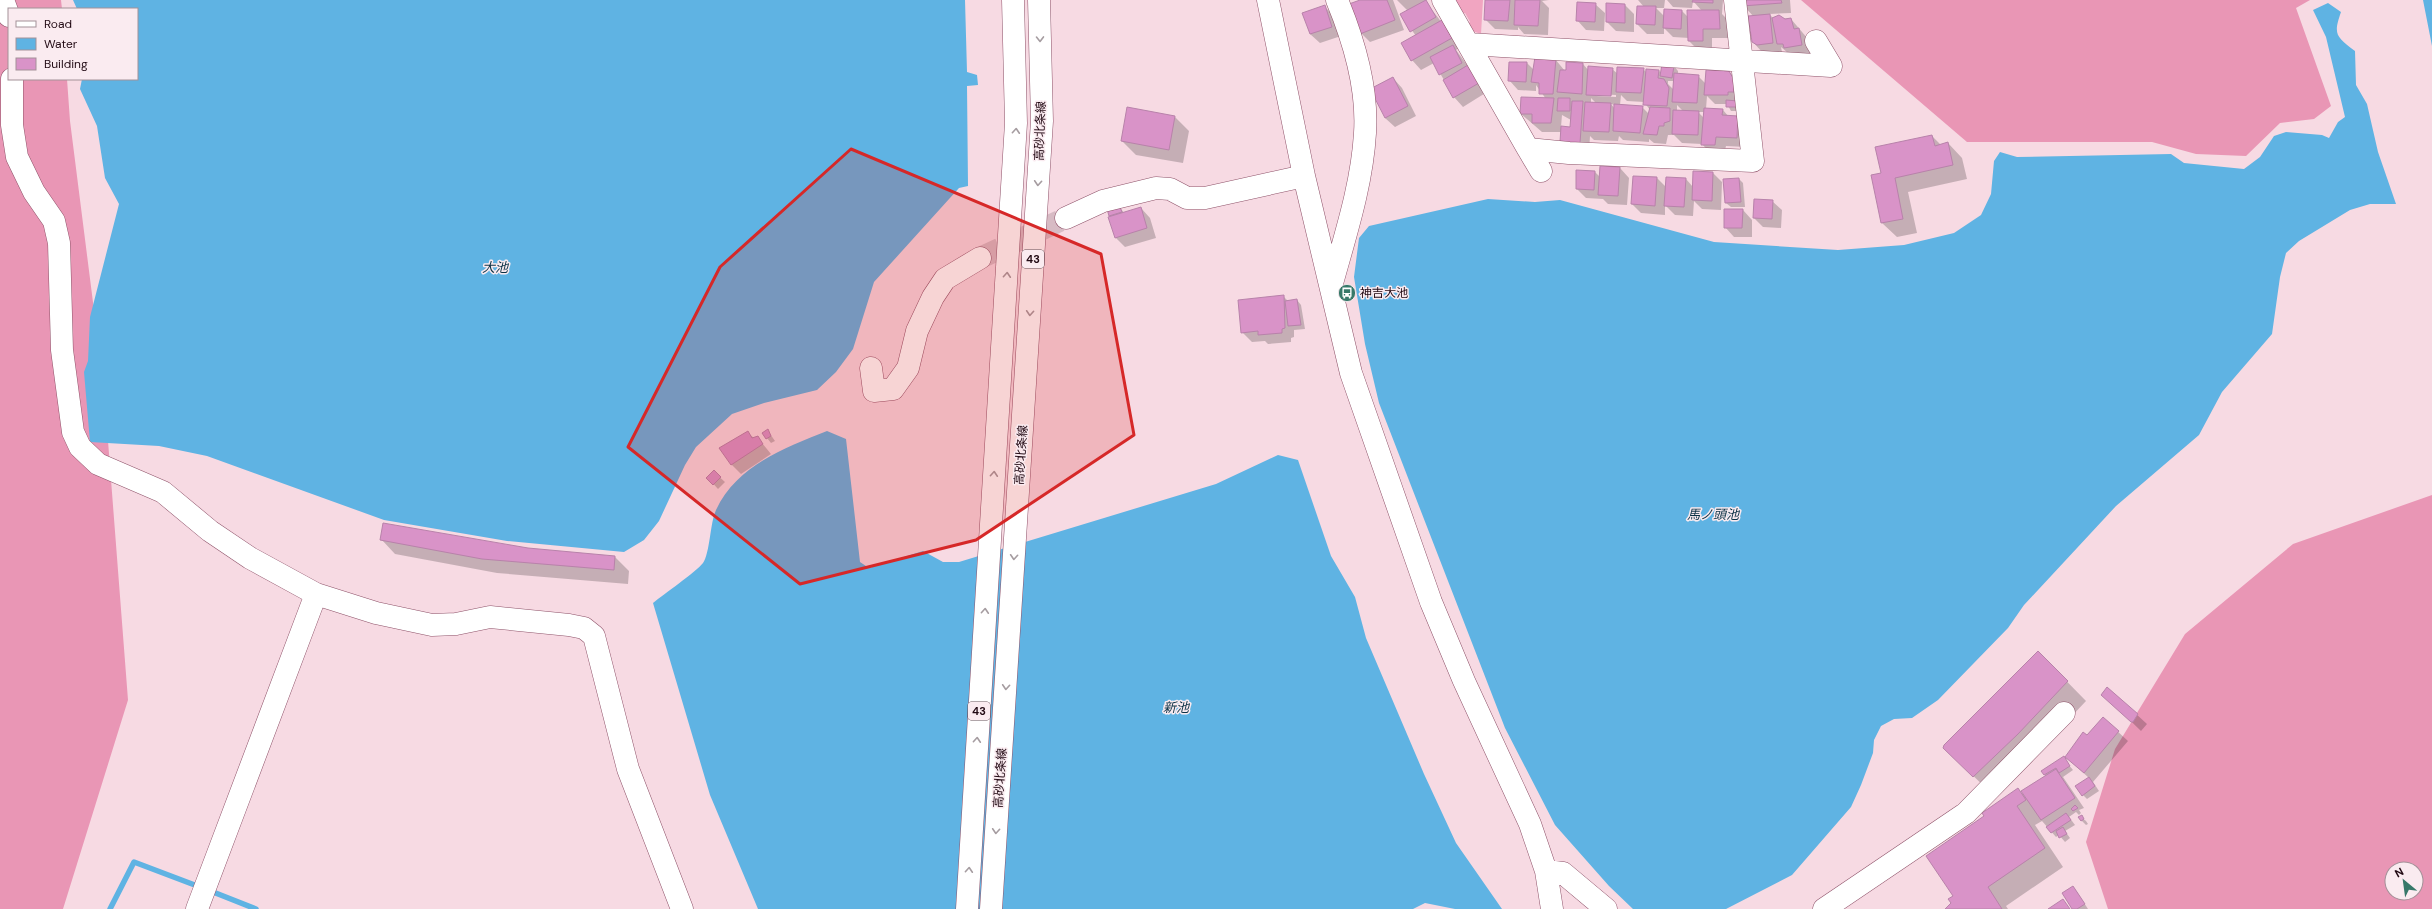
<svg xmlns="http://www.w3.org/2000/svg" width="2432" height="909" viewBox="0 0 2432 909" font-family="'DM Sans','Noto Sans JP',sans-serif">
	<rect width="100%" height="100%" fill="#f7dae3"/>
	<path fill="#f1a5c1" d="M1451,0H1483L1481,34L1469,30L1465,25L1470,22L1465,13L1460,16Z"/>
	<path fill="#e996b5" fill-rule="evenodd" d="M0,0H61L62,9H9V79H67L70,121L104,389L128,700L63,909H0Z
		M1801,0H2310L2296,8L2331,106L2314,119L2280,123L2246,156L2196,154L2152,142H1967Z
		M2432,495V909H2108L2086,842L2115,749L2185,634L2293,544ZM2392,869H2416V893H2392Z"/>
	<path fill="#5fb3e3" d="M73,0H965L967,72L977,75L978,85L967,86L968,186L959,188L874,282L853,349L836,372L817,390L764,403L732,414L696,447L685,465L659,521L644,540L624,552L507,541L384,520L207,456L159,446L90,442L84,372L88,361L90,317L119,204L105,178L97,126L80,89L82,79H137V9H77Z
		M2423,0H2432V46Z
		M2328,3L2341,12C2333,35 2336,36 2355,51L2356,85L2367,104L2378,152L2396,204H2370L2350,210L2299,241L2286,253L2280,277L2272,334L2222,392L2199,435L2116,506L2024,605L2008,628L1938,700L1912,718L1894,719L1881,726L1874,740L1873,753L1861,785L1851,807L1792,875L1726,909H1633L1609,886L1555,825L1505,728L1379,403L1365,344L1354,277L1359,238L1369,226L1488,199L1535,202L1560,200L1714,242L1838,250L1904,245L1954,233L1981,215L1991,194L1994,161L2000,152L2017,157L2171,154L2184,163L2244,169L2260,157L2274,136L2286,132L2322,135L2329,138L2338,122L2345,117L2326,37L2313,10Z
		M827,431L846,439L860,562L869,568L923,551L943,562H959L1216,484L1278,455L1298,460L1331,556L1355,597L1366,638L1424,774L1456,843L1502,909H1455L1425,903L1413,909H758L710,795L653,603C664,594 696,572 703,563C710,553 710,523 716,510C737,465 785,448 827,431Z"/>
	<path fill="#0003" fill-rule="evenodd" d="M1363,0H1393L1404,30L1370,42L1361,33Z
		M1397,0H1427L1425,1L1461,47L1456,50L1487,92L1463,107L1454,97L1434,63L1421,70L1412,60L1416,36L1401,15L1408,11Z
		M1486,0H1549L1542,1L1549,8L1548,35L1524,34L1518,27V30L1495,29L1485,19Z
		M1638,0H1665L1664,8H1656L1664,16L1682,11L1688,17L1702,11L1693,1L1692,8L1673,7L1667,0H1723L1722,14L1728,20L1729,38H1712V50H1698L1689,41V38L1673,37L1664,28V34H1647L1637,24L1644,7Z
		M1743,0H1790L1791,13L1769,14L1773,18L1791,19L1808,39L1811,54L1788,53L1781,47L1782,52H1762L1753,42L1754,17L1743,5Z
		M1595,4L1605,13L1604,31L1586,30L1577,20Z
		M1625,5L1634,14V32L1616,31L1607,22Z
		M1325,7L1334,16L1341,36L1320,43L1310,34L1304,13Z
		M1555,59L1565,71L1583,64L1589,71L1612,69L1618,74L1643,69L1647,73V70L1659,71L1662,73L1674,66L1678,71V74L1698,76L1706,84L1729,72L1739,82L1742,111H1731L1727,104H1715L1707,96L1706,109L1723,110L1729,117H1737L1746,147L1726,146L1724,154H1711L1702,144L1682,143L1674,135H1668L1666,144L1654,143L1649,139V142L1623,140L1619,136L1618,141L1594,140L1590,136L1589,152L1562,132H1542L1521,114L1546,99L1536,85V91L1518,90L1509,80L1510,63H1527L1534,70ZM1668,81H1675L1674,90L1668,84ZM1596,94L1616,95V97L1596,96ZM1621,95L1627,101L1644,102L1650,110L1649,114L1642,107L1620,105ZM1591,98L1597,104H1591ZM1611,104L1615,105V109ZM1677,105L1683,111H1677ZM1698,112H1705L1704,118ZM1562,115L1571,120V128L1561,127Z
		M1393,78L1402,88L1416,116L1395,127L1385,118Z
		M1175,117L1189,131L1183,163L1136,155L1122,141Z
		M1932,136L1941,145L1948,143L1962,158L1967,179L1908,192L1917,233L1897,237L1882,223L1872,175L1882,173Z
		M1620,168L1629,178L1627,205L1608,204L1603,199L1586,198L1577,189L1595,172L1600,177Z
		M1694,172L1713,173L1722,182L1721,210L1702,209L1694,201L1693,216L1675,215L1665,205V215L1641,213L1632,204L1657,178L1666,187L1686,179L1693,187Z
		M1739,179L1743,183L1745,207H1731L1726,203L1724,180Z
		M1772,201L1782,210L1781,228L1763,227L1754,218Z
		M1119,206L1124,213L1141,208L1150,218L1156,238L1125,247L1116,238L1108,210Z
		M1743,210L1752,220V237H1734L1725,227Z
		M1283,296L1288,301L1297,300L1301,305L1305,329L1294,330V337L1291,338V342L1268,344L1265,341L1252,342L1242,332Z
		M768,431L775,441L771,443L767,438Z
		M748,433L754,438L757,437L771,454L741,474L731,464Z
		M714,472L725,482L718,489L708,478Z
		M381,539L528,549L615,557L629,571L628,584L497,573L395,554Z
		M2038,652L2086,701L2037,753L1993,795L1961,764Z
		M2108,688L2147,724L2141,731L2102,693Z
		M2103,718L2128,741L2093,782L2099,791L2087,799L2083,795L2089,778L2066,757Z
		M2063,758L2073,770L2063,777L2084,808L2079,810L2081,813L2079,815L2076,812L2069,817L2075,825L2065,831L2070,838L2065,842L2059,835L2056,837L2042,821L2035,825L2063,867L2006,906L2008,909H1947L1952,904L1985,817L2018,790L2025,796L2046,776L2043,771Z
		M2081,817L2086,821L2088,824L2086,825L2082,821Z
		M2073,887L2077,892L2088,909H2073Z"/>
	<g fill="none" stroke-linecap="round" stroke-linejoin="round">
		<path stroke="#5fb3e3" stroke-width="5.5" d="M208,890L256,909
			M110,909L134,862L200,887"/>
	</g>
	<path fill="#d993c8" stroke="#b882aa" d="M1360,0H1387L1395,20L1360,34L1349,4Z
		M1426,0L1436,17L1410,32L1400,14Z
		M1485,0H1510L1508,21L1484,20Z
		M1515,0H1540L1538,26L1514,25Z
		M1693,0H1713V3L1692,2Z
		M1742,0H1781L1782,3L1742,6Z
		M1577,2L1596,3L1595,22L1576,21Z
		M1606,3L1625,4V23L1606,22Z
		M1325,5L1332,27L1310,34L1302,13Z
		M1637,6H1656L1655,25L1636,24Z
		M1664,9L1682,10L1681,29L1663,28Z
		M1687,10H1719L1720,29H1703V41H1688Z
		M1770,14L1773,43L1757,45L1752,42L1748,16Z
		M1779,15L1785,19L1791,18L1794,29L1799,28L1802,45L1784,48L1783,44H1777L1772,18Z
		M1442,20L1452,38L1411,61L1401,43Z
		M1453,45L1462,63L1439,75L1430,57Z
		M1535,57L1556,58L1553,94H1539V83L1531,82Z
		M1509,62H1527L1526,82L1508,81Z
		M1566,62L1583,63L1582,94L1557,92L1560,70H1566Z
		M1662,64L1674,66L1672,78L1660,76Z
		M1468,65L1479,83L1453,98L1443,80Z
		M1588,66L1613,68L1611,96L1586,95Z
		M1617,67L1644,68L1641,93L1616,92Z
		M1646,69L1659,70L1658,78L1664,79L1669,88L1667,106L1643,105Z
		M1706,70L1729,71L1734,80V92H1728V95H1704Z
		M1674,73L1699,75L1697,103L1672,102Z
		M1393,77L1408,106L1385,118L1370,89Z
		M1521,97L1554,98L1551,123H1532V114H1520Z
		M1558,98H1570V111H1557Z
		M1726,100L1738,101V107H1726Z
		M1572,101H1583L1580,143L1560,142L1561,126L1570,127Z
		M1585,102L1611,103L1609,132L1583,131Z
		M1614,104L1643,106L1640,133L1613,131Z
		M1127,107L1175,116L1169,150L1121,141Z
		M1650,107L1670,108V121L1664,123V126H1659L1657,135L1643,134Z
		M1704,108L1723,109L1722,115L1738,116L1737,138L1716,137L1715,145H1701Z
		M1673,110L1699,111L1698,135L1672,134Z
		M1932,135L1935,146L1948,142L1953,165L1895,178L1903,219L1881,223L1871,175L1881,173L1875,147Z
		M1600,166L1620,167L1618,196L1598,195Z
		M1576,170L1595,171L1594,190L1576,189Z
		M1693,171L1713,172L1712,201L1692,200Z
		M1633,176L1657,177L1655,206L1631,204Z
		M1666,177L1686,178L1684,207L1664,206Z
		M1739,178L1741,202L1725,203L1723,179Z
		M1754,199L1773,200L1772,219L1753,218Z
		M1119,205L1122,212L1109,216L1107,209Z
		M1141,207L1147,228L1115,238L1108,217Z
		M1724,209H1743L1742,228H1724Z
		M1284,295L1285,328L1282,329V333L1258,335V331L1241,333L1238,300Z
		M1297,299L1301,325L1288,326L1285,301Z
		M768,429L771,436L766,439L762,433Z
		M748,431L752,438L758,436L763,444L731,465L719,448Z
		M714,470L721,477L713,485L706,478Z
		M383,523L528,548L615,556L614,570L482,559L380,540Z
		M2038,651L2068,681L2018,734L1973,777L1943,748L1944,745Z
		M2107,687L2138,714L2133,722H2131L2101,695Z
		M2103,717L2119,731L2084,773L2065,757L2083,732L2087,735Z
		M2064,756L2070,766L2059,773L2056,768L2044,775L2041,771Z
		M2056,769L2075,798L2041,820L2021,791Z
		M2089,777L2095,786L2082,796L2075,786Z
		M2018,788L2026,800L2017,806L2045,848L1988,887L2002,909H1945L1951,903L1948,899L1953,896L1926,856L1984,816L1982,813Z
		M2075,805L2078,808L2073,811L2071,809Z
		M2066,813L2071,820L2051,833L2046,827Z
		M2082,815L2084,819L2081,821L2078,817Z
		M2063,827L2067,834L2059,838L2056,831Z
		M2073,886L2085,904L2077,909H2072L2062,893Z
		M2063,899L2070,909H2048Z"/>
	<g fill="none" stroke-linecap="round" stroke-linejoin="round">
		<path stroke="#d7bbc4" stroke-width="22" stroke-dasharray="22 11" stroke-linecap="butt" d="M980,258L1066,218"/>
		<defs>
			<path id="minor" d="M3,0L9,16
				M1268,0L1304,176L1351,373L1431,602L1464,681L1530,824L1546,871L1552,909
				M1443,0L1528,149L1569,153L1753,161L1735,0
				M1469,44L1831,66L1816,41
				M12,79V125L17,157L34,192L54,221L59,243L62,350L73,432L80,447L98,464L163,492L210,531L250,558L316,594L376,613L432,625L456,624L490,617L569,625L584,628L594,636L628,769L682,909
				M1528,149L1541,171
				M1066,218L1103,201L1156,188L1170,189L1187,198H1205L1304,176
				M1331,287C1345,236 1362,185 1365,133C1368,88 1354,41 1337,0
				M871,368L874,391L893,389L908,368L917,331L933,297L945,279L980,258
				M1546,871L1563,873L1606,909
				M197,909L316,594
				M1824,909L1966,813L2064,713"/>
			<path id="major" d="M967,909L1016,123L1013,0
				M991,909L1042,121L1039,0"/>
		</defs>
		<use href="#minor" stroke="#8e5269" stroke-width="23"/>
		<use href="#major" stroke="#8e5269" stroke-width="23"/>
		<use href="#minor" stroke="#fff" stroke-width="22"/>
		<use href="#major" stroke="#fff" stroke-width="22"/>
	</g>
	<defs><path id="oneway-chevron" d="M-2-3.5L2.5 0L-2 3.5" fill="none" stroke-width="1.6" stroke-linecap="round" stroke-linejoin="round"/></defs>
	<g stroke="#a69da1">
		<use href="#oneway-chevron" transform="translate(1040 39) rotate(89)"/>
		<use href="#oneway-chevron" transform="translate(1016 131) rotate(-86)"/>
		<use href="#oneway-chevron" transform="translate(1038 183) rotate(94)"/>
		<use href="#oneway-chevron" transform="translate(1007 275) rotate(-86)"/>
		<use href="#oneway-chevron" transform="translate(1030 313) rotate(94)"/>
		<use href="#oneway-chevron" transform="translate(994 474) rotate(-86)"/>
		<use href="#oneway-chevron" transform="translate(1014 557) rotate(94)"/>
		<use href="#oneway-chevron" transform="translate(985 611) rotate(-86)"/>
		<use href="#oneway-chevron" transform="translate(1006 687) rotate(94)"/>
		<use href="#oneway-chevron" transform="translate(977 740) rotate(-86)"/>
		<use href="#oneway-chevron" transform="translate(996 831) rotate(94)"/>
		<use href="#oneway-chevron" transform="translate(969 870) rotate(-86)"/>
	</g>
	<path fill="#d62828" fill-opacity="0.2" stroke="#d62828" stroke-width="3" stroke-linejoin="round" d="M851,149L1101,254L1134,435L976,540L800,584L628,447L720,267Z"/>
	<defs>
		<symbol id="bus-disc" viewBox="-11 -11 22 22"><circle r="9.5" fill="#377869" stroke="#faebf0"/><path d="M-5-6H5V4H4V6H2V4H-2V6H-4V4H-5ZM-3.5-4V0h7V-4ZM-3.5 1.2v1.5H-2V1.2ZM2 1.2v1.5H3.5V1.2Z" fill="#fff"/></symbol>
	</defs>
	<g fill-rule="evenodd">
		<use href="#bus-disc" x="1337" y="283" width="20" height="20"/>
	</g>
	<g text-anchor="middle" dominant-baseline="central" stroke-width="3" stroke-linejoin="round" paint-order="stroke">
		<g fill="#faebf0" stroke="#624d55" stroke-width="1">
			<rect x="1022" y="250" width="22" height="18" rx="3"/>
			<rect x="968" y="702" width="22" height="18" rx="3"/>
		</g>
		<g font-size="11" font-weight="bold" fill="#210913">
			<text x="1033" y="259">43</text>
			<text x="979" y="711">43</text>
		</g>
		<g font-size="12" fill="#210913" stroke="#faebf0">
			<text transform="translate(1040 131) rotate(-88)">高砂北条線</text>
			<text transform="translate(1021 455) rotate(-86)">高砂北条線</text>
			<text transform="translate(1000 778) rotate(-86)">高砂北条線</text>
		</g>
		<g font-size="12" fill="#210913" stroke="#faebf0" text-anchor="start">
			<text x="1360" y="293">神吉大池</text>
		</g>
		<g font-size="13" font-style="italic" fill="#0b3145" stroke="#faebf0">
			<text x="495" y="267">大池</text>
			<text x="1713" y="514">馬ノ頭池</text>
			<text x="1176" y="707">新池</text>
		</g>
	</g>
	<rect x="8" y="8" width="130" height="72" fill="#faebf0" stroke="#a39198"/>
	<rect x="16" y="21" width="20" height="6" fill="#ffffff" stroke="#a39198"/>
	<text x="44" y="28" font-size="12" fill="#210913">Road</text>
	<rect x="16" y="38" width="20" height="12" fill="#5fb3e3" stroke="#a39198"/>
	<text x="44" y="48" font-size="12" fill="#210913">Water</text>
	<rect x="16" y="58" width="20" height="12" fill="#d993c8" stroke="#a39198"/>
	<text x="44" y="68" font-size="12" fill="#210913">Building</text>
	<g transform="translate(2404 881) rotate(331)"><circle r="19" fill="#faebf0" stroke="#a39198"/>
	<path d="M0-3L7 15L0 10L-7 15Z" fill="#377869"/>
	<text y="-6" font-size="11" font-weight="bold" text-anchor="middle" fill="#210913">N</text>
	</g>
</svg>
